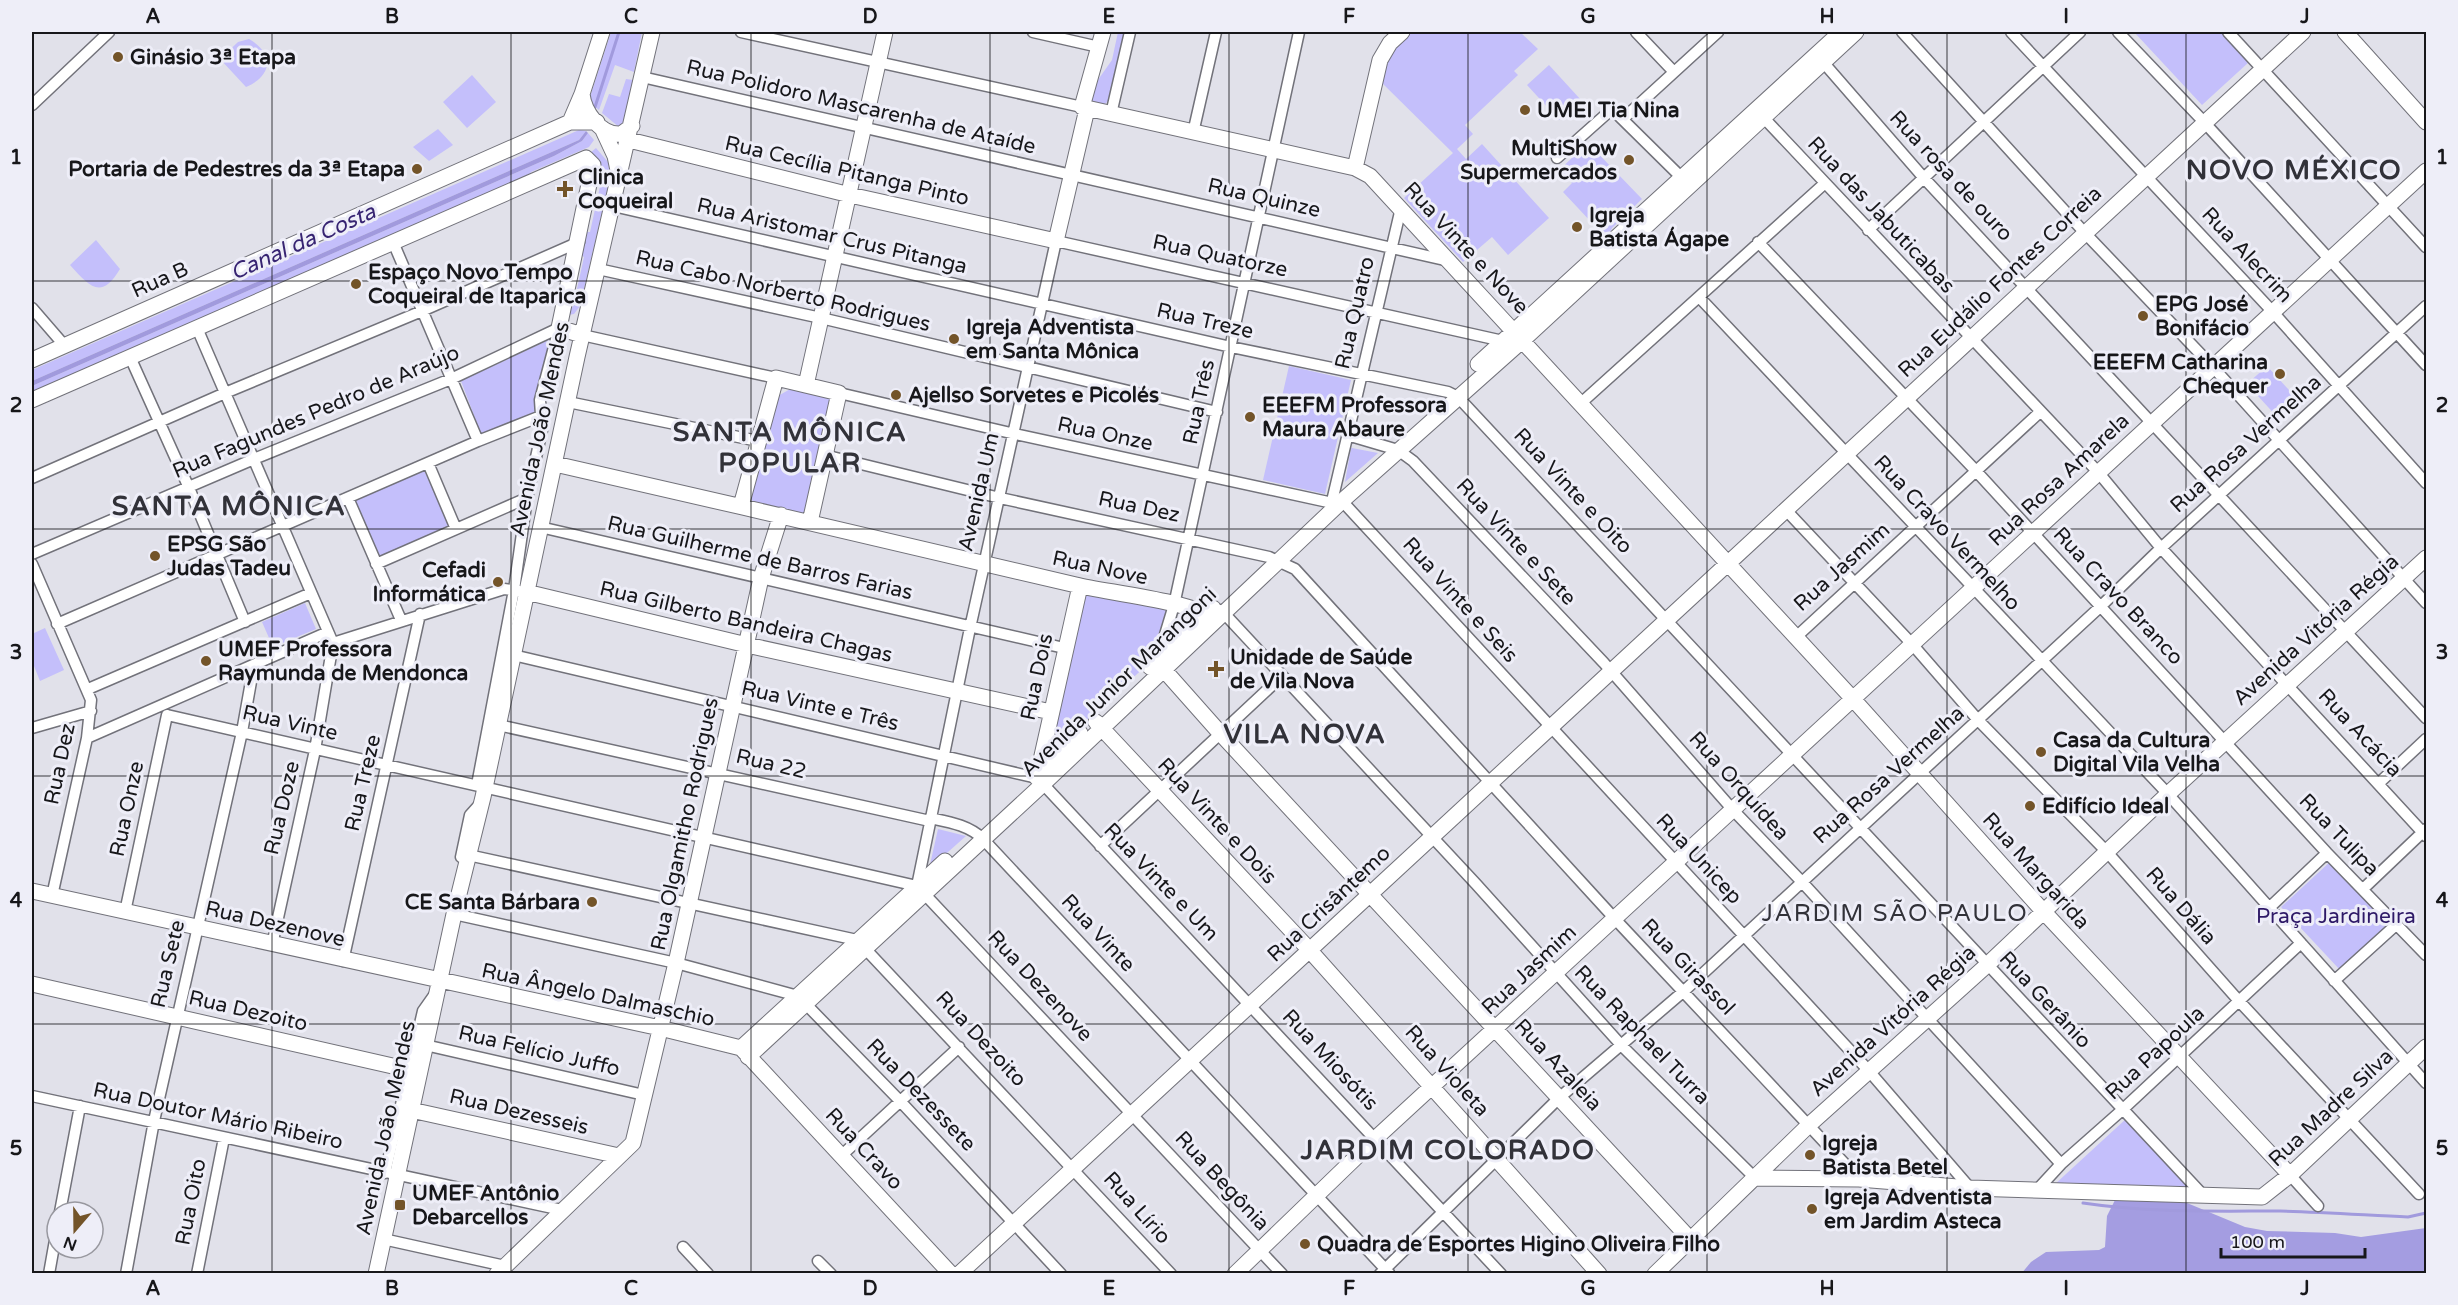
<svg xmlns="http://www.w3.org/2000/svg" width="2458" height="1305" viewBox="0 0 2458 1305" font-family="'Varela Round',sans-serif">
	<rect width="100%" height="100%" fill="#e1e1ea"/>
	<path fill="#c4bffb" d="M611,32H642L634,72L615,65L599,110L593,105L590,97Z
		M1118,32H1124L1108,101L1105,104L1092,102L1088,94L1112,60Z
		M1410,32H1520L1538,49L1514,71L1518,75L1465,125L1473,134L1457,149L1466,159L1482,144L1549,218L1508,255L1492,237L1463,262L1404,198L1453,153L1380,81C1386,60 1394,47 1410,32Z
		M2134,32H2222L2249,62L2202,105Z
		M249,39C275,54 272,76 246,87L220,59L238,42Z
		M1549,65L1581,100L1559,120L1527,85Z
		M472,75L496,102L467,128L443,102Z
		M626,79L633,80L623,125L619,127L602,113L609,94L620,97Z
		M438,129L453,145L429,161L413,147Z
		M579,130L586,131L579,140L32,381V370Z
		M588,133L594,140L589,147L531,172L528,177L32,394V386L554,156L582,141Z
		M1588,143L1642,199L1612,228L1607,239L1563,192L1572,183L1563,172L1560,174L1558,171Z
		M596,148L608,162L610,178L580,306L574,314L568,315L569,307H573L584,257L581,255L586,232H590L603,173L590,153Z
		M96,240L120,269C101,301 89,286 70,265Z
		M551,339L534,413L481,434L461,381Z
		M1289,366L1351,380L1325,494L1263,480Z
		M2267,366L2299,401L2279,419L2247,384Z
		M792,388L829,397L831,400L805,513L802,514L754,503L750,497L778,396Z
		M1352,448L1378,453L1345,482L1351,448Z
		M424,470L450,527L380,557L355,500Z
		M1089,592L1167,610L1168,613L1157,650L1147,665L1049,754L1082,598Z
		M305,603L316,629L273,647L262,622Z
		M45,628L64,670L40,681L32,661V634Z
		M938,829L966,836L929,869Z
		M2331,861L2391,925L2341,971L2281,907Z
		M2127,1118L2193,1190L2054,1185Z"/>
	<path fill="#a49de1" d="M2123,1197L2187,1203L2245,1227L2267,1231L2335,1233L2361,1237L2426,1228V1273L2021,1274L2031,1262L2046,1252L2099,1250L2105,1247L2107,1216L2115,1200Z"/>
	<path fill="#a19add" d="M586,131L588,133L582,141L554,156L32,386V381L579,140Z"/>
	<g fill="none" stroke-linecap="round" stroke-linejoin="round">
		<path stroke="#a19add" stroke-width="3" d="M595,107L619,32
			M2083,1203C2150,1213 2212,1211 2280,1211C2322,1212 2365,1215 2408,1217L2426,1213"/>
		<defs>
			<path id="street" d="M741,32L1082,107
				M1033,32L1099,47
				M1636,32L1674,72
				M1902,32L2084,232L2212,366L2426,603
				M2011,32L2272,311L2426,483
				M2118,32L2204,122L2426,365
				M2228,32L2426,247
				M1823,62L1923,177L2426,718
				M642,77L1449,261
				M32,105L109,32
				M1111,114L1130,32
				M1763,117L2098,472L2161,548L2426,836
				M1624,118L1718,32
				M1193,133L1216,32
				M1557,158L1612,109L1682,178
				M613,206L1231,347L1448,392L1458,397L2202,1194
				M1868,230L2080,32
				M393,242L478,441
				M1758,242L1976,471L2327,853L2426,955
				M598,269L821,318L1217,412
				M1699,297L2168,794L2426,1083
				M32,308L64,345
				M197,328L333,643
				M582,335L776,378
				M130,357L189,488L245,622
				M839,393L1015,434L1328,502
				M568,402L758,441
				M1580,404L1824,184
				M1347,435L1398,450L1413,461L1604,663L1733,810L1802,882L2061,1164
				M824,455L1000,498L1269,557L1295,569L1615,919L1859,1179
				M428,463L456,529
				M32,478L225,393L422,311L579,242
				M1333,497L1401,208
				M348,498L401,620
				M1342,501L1869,1071L1970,1188
				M1785,509L1912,644L1978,720L2107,852L2239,1001L2419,1194
				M540,527L1064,648
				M32,554L254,459L451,379L559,328
				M32,564L91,700L87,738L52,896
				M376,564L527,498
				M1221,610L1476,884L1622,1046L1755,1178
				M57,624L478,441L541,416
				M1795,638L2040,412
				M333,643L504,589L519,591
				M513,655L1037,778
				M1158,658L1174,605L1299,32
				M88,689L311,593
				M167,715L917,886L1282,1274
				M498,725L930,821
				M32,728L91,711
				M87,738L328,632
				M2379,783L2426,739
				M1043,784L1501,1274
				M477,785L514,590L527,498L542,430L540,400L559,328
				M930,818C949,822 969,825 983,839L1389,1273
				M1100,846L1281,677
				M468,855L857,940L1171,1274
				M461,857L470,815L479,805
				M917,886L970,628L1056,241L1503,341
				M2363,889L2426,829
				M2270,907L2327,853
				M125,912L167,715
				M454,914L676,963L798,996L901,1102L1061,1274
				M272,945L315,750L333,643
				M343,961L420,614
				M2334,981L2397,924
				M425,1045L644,1095
				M32,1096L562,1210
				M842,1155L959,1047
				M385,1173L423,1011L435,994
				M2290,1175L2318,1206
				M2037,1190L2061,1164L2121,1111L2301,943
				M60,1212L80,1106
				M383,1239L505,1266
				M683,1247L708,1274
				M818,1261L831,1274
				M49,1274L57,1229
				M126,1274L154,1121L242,732L254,665
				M197,1274L224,1138
				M1380,1274L1559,1098L1684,991L2100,607L2161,548L2426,306"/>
			<path id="secondary" d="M1103,32L1082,107L1355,168L1370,176L1853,699L2043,911L2290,1175
				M2345,32L2426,122
				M582,94C584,112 601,136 621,134L632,126
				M570,122L582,94L602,32
				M602,128L615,156L619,175
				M629,140L850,195L1056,241L1087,109
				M1355,168L1380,60L1390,43L1402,32
				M32,360L570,122H597
				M1478,364L1841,32
				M806,385L885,32
				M32,400L586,158L593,165L559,328L582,335
				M555,464C729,503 902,545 1076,585C1104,592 1194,602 1212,618
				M741,506L776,378L839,393L810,522
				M526,592L747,645L1051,712
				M1157,662L1220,733L1690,1239
				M1150,667L1213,608
				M1096,722L1304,944L1599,1274
				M1047,768L1080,733
				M1043,784L1037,778L1080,586
				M32,891L660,1028L741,1048L951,1274
				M32,984L419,1072
				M741,1048L945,861
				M748,1057L1043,784L1342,501L1523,340L1856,32
				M411,1110L619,1156
				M1755,1178L1859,1179L1970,1188L2262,1197L2290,1175L2426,1047
				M376,1274L454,914L483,797L577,357L652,32
				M497,1274L633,1143L676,963L761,578L781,515
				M959,1274L2303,32
				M1235,1274L1376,1138L2426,171
				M1655,1274L1809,1125L1986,966L2168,794L2426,558"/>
		</defs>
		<use href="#street" stroke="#72727a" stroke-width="13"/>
		<use href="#secondary" stroke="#72727a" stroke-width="17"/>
		<use href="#street" stroke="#fff" stroke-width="10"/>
		<use href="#secondary" stroke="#fff" stroke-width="15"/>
	</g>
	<path fill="none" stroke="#17171a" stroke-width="1.5" stroke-opacity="0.55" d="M272,32V1274M511,32V1274M751,32V1274M990,32V1274M1229,32V1274M1468,32V1274M1707,32V1274M1947,32V1274M2186,32V1274M32,281H2426M32,529H2426M32,776H2426M32,1024H2426"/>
	<g fill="#735429" stroke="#eeeef8" stroke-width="2">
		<circle cx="118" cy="57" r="6"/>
		<circle cx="1525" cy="110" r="6"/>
		<circle cx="1629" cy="160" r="6"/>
		<circle cx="417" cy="169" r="6"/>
		<path d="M562 180h6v6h6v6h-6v6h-6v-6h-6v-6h6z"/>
		<circle cx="1577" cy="227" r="6"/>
		<circle cx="356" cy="284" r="6"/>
		<circle cx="2143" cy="316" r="6"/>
		<circle cx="954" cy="339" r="6"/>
		<circle cx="2280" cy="374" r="6"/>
		<circle cx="896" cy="395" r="6"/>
		<circle cx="1250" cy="417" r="6"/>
		<circle cx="155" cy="556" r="6"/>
		<circle cx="498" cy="582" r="6"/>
		<circle cx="206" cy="661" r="6"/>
		<path d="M1213 660h6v6h6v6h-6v6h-6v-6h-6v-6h6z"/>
		<circle cx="2041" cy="752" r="6"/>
		<circle cx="2030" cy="806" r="6"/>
		<circle cx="592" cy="902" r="6"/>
		<circle cx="1810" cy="1155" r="6"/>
		<rect x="394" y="1199" width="12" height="12" rx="3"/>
		<circle cx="1812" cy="1209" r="6"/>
		<circle cx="1305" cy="1244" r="6"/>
	</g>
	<g text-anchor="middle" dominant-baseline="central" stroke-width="6" stroke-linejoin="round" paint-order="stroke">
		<g font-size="21" font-weight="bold" fill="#17171a" stroke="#eeeef8" text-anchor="start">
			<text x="130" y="57">Ginásio 3ª Etapa</text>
			<text x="1537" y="110">UMEI Tia Nina</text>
			<text x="1617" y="148" text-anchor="end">MultiShow<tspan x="1617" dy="24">Supermercados</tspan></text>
			<text x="405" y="169" text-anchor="end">Portaria de Pedestres da 3ª Etapa</text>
			<text x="578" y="177">Clinica<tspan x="578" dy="24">Coqueiral</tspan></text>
			<text x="1589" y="215">Igreja<tspan x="1589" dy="24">Batista Ágape</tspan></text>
			<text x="368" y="272">Espaço Novo Tempo<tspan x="368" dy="24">Coqueiral de Itaparica</tspan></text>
			<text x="2155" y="304">EPG José<tspan x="2155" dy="24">Bonifácio</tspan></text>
			<text x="966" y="327">Igreja Adventista<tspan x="966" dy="24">em Santa Mônica</tspan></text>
			<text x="2268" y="362" text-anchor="end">EEEFM Catharina<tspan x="2268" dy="24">Chequer</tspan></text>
			<text x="908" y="395">Ajellso Sorvetes e Picolés</text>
			<text x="1262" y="405">EEEFM Professora<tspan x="1262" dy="24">Maura Abaure</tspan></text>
			<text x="167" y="544">EPSG São<tspan x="167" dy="24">Judas Tadeu</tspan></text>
			<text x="486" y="570" text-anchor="end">Cefadi<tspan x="486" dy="24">Informática</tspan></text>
			<text x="218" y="649">UMEF Professora<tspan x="218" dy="24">Raymunda de Mendonca</tspan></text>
			<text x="1230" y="657">Unidade de Saúde<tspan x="1230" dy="24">de Vila Nova</tspan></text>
			<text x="2053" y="740">Casa da Cultura<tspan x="2053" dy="24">Digital Vila Velha</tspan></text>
			<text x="2042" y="806">Edifício Ideal</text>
			<text x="580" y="902" text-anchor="end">CE Santa Bárbara</text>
			<text x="1822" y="1143">Igreja<tspan x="1822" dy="24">Batista Betel</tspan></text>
			<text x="412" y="1193">UMEF Antônio<tspan x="412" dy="24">Debarcellos</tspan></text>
			<text x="1824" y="1197">Igreja Adventista<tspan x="1824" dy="24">em Jardim Asteca</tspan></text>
			<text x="1317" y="1244">Quadra de Esportes Higino Oliveira Filho</text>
		</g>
		<g font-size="21" fill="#17171a" stroke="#eeeef8">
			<text transform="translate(861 107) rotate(13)">Rua Polidoro Mascarenha de Ataíde</text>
			<text transform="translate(847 171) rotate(13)">Rua Cecília Pitanga Pinto</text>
			<text transform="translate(1951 176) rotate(47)">Rua rosa de ouro</text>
			<text transform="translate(1264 198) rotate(13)">Rua Quinze</text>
			<text transform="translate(1881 215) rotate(47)">Rua das Jabuticabas</text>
			<text transform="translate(832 236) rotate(13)">Rua Aristomar Crus Pitanga</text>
			<text transform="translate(1466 248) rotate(47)">Rua Vinte e Nove</text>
			<text transform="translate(2247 255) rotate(47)">Rua Alecrim</text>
			<text transform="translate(1220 256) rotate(12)">Rua Quatorze</text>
			<text transform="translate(160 280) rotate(-24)">Rua B</text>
			<text transform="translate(2000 282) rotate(-43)">Rua Eudálio Fontes Correia</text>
			<text transform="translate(783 291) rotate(13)">Rua Cabo Norberto Rodrigues</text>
			<text transform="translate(1355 313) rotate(-77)">Rua Quatro</text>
			<text transform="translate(1205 321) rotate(13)">Rua Treze</text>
			<text transform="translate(1199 402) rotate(-78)">Rua Três</text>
			<text transform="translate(316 412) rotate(-23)">Rua Fagundes Pedro de Araújo</text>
			<text transform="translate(540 429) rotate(-78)">Avenida João Mendes</text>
			<text transform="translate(1105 434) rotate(12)">Rua Onze</text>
			<text transform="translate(2246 444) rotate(-42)">Rua Rosa Vermelha</text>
			<text transform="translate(2059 480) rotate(-43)">Rua Rosa Amarela</text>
			<text transform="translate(1573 491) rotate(47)">Rua Vinte e Oito</text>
			<text transform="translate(979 492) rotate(-77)">Avenida Um</text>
			<text transform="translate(1139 507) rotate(12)">Rua Dez</text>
			<text transform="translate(1947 533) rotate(47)">Rua Cravo Vermelho</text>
			<text transform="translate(1516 542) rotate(47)">Rua Vinte e Sete</text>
			<text transform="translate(760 558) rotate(13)">Rua Guilherme de Barros Farias</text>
			<text transform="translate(1842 567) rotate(-42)">Rua Jasmim</text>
			<text transform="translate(1100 568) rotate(12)">Rua Nove</text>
			<text transform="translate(2118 596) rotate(47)">Rua Cravo Branco</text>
			<text transform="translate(1460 600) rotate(48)">Rua Vinte e Seis</text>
			<text transform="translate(746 622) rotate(13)">Rua Gilberto Bandeira Chagas</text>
			<text transform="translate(2316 630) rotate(-42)">Avenida Vitória Régia</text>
			<text transform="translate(1037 677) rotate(-78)">Rua Dois</text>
			<text transform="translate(1119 682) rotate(-44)">Avenida Junior Marangoni</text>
			<text transform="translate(820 706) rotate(13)">Rua Vinte e Três</text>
			<text transform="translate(290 723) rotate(13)">Rua Vinte</text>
			<text transform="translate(2360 733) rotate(47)">Rua Acácia</text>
			<text transform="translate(60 764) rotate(-78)">Rua Dez</text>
			<text transform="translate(771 764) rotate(13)">Rua 22</text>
			<text transform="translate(1889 775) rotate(-42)">Rua Rosa Vermelha</text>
			<text transform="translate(363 783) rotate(-77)">Rua Treze</text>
			<text transform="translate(1739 786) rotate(48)">Rua Orquídea</text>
			<text transform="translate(282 808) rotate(-77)">Rua Doze</text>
			<text transform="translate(127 809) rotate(-78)">Rua Onze</text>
			<text transform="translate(1217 821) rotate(47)">Rua Vinte e Dois</text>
			<text transform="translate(685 824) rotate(-78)">Rua Olgamitho Rodrigues</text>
			<text transform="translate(2339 835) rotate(46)">Rua Tulipa</text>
			<text transform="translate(1699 859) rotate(47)">Rua Unicep</text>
			<text transform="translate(2036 871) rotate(48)">Rua Margarida</text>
			<text transform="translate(1161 882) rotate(46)">Rua Vinte e Um</text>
			<text transform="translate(1329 904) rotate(-43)">Rua Crisântemo</text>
			<text transform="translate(2181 906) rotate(49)">Rua Dália</text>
			<text transform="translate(275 924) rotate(13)">Rua Dezenove</text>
			<text transform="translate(1098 933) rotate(47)">Rua Vinte</text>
			<text transform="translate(168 964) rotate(-77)">Rua Sete</text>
			<text transform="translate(1688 967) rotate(46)">Rua Girassol</text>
			<text transform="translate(1529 970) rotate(-43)">Rua Jasmim</text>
			<text transform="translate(1040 986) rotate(47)">Rua Dezenove</text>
			<text transform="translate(598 995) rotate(12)">Rua Ângelo Dalmaschio</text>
			<text transform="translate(2045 1000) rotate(47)">Rua Gerânio</text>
			<text transform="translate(248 1011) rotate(13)">Rua Dezoito</text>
			<text transform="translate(1893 1021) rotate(-42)">Avenida Vitória Régia</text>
			<text transform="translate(1642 1035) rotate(46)">Rua Raphael Turra</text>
			<text transform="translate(981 1039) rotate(47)">Rua Dezoito</text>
			<text transform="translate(539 1051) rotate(13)">Rua Felício Juffo</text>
			<text transform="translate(2155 1053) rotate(-43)">Rua Papoula</text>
			<text transform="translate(1330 1060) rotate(47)">Rua Miosótis</text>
			<text transform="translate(1558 1065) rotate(47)">Rua Azaleia</text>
			<text transform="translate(1447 1071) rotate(48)">Rua Violeta</text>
			<text transform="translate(921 1095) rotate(46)">Rua Dezessete</text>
			<text transform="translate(2331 1108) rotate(-43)">Rua Madre Silva</text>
			<text transform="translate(519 1112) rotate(13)">Rua Dezesseis</text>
			<text transform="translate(218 1116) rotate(12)">Rua Doutor Mário Ribeiro</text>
			<text transform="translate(386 1128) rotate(-78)">Avenida João Mendes</text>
			<text transform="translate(864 1149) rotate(47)">Rua Cravo</text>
			<text transform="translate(1222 1181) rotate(47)">Rua Begônia</text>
			<text transform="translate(191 1202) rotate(-79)">Rua Oito</text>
			<text transform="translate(1137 1208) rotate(48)">Rua Lírio</text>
		</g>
		<g font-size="21" fill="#2e1967" stroke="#eeeef8">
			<text x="2336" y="916">Praça Jardineira</text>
		</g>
		<g font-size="22" font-style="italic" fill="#372472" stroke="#eeeef8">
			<text transform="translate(303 242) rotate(-24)">Canal da Costa</text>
		</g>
		<g font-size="24" letter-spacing="1.5" fill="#323239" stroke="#eeeef8">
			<text x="1895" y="913">JARDIM SÃO PAULO</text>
		</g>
		<g font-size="27" font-weight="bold" letter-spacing="1.5" fill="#323239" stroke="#eeeef8">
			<text x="2294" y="170">NOVO MÉXICO</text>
			<text x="790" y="432">SANTA MÔNICA<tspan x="790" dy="31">POPULAR</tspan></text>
			<text x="229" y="506">SANTA MÔNICA</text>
			<text x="1305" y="734">VILA NOVA</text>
			<text x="1448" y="1150">JARDIM COLORADO</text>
		</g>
	</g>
	<rect width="2458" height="1305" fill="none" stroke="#eeeef8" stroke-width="66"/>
	<g transform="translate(75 1230) rotate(200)"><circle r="28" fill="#eeeef8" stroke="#98989f" stroke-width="1.5"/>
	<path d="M0-4.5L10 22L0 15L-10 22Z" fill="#735429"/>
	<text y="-9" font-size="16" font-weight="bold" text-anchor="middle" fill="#17171a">N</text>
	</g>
	<path d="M2221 1248v9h144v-9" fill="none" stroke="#17171a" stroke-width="3"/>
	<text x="2230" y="1248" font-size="18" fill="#17171a" stroke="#eeeef8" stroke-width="4.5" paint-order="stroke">100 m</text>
	<rect x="33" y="33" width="2392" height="1239" fill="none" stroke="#17171a" stroke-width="2"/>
	<g font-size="20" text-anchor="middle" font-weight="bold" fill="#17171a">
		<text x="153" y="23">A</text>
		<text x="392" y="23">B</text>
		<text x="631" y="23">C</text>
		<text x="870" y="23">D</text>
		<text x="1109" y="23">E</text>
		<text x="1349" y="23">F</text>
		<text x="1588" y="23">G</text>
		<text x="1827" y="23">H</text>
		<text x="2066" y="23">I</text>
		<text x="2305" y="23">J</text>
		<text x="16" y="164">1</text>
		<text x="2442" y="164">1</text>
		<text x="16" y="412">2</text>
		<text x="2442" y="412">2</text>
		<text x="16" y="659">3</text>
		<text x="2442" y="659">3</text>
		<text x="16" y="907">4</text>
		<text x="2442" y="907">4</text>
		<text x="16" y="1155">5</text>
		<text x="2442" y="1155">5</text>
		<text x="153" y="1295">A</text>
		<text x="392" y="1295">B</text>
		<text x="631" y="1295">C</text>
		<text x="870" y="1295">D</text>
		<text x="1109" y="1295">E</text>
		<text x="1349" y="1295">F</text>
		<text x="1588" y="1295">G</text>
		<text x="1827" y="1295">H</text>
		<text x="2066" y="1295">I</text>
		<text x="2305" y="1295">J</text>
	</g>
</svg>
